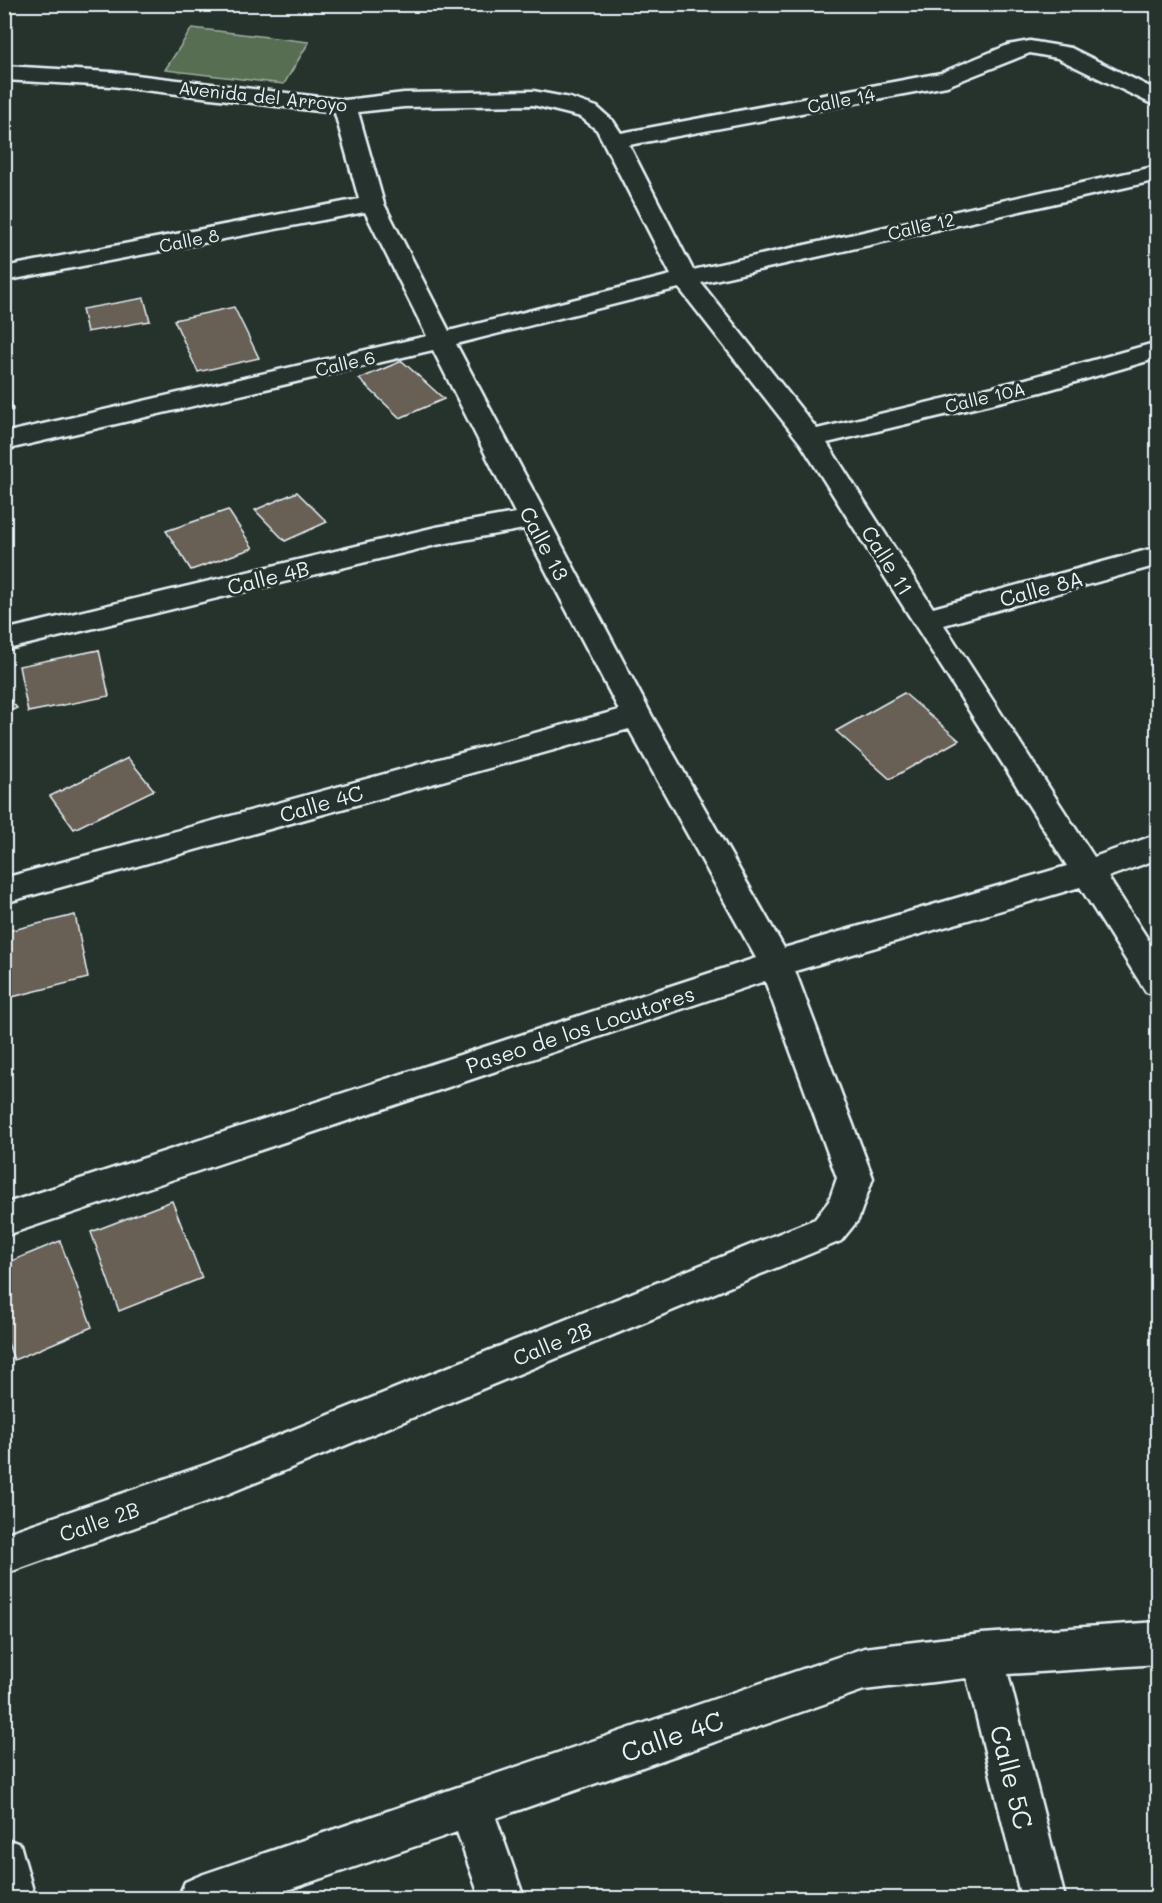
<svg xmlns="http://www.w3.org/2000/svg" width="1162" height="1903" viewBox="0 0 1162 1903" font-family="Mali,sans-serif">
	<rect width="100%" height="100%" fill="#26332d"/>
	<filter id="ink" filterUnits="userSpaceOnUse"><feTurbulence type="fractalNoise" baseFrequency=".0167" numOctaves="2"/><feDisplacementMap in="SourceGraphic" scale="12" xChannelSelector="R" yChannelSelector="G"/><feConvolveMatrix kernelMatrix="1 2 1 2 8 2 1 2 1" color-interpolation-filters="sRGB"/></filter>
	<g filter="url(#ink)">
		<path fill="#596e52" stroke="#a0b0a5" stroke-width="1.5" d="M192,28L309,42L284,84L165,70Z"/>
		<path fill="#685e54" stroke="#e8f1f8" stroke-width="1.5" d="M144,298L150,321L87,332L82,309Z
			M234,307L259,358L198,372L174,320Z
			M402,361L444,399L400,418L359,379Z
			M4,381L13,410L4,412Z
			M297,492L327,522L285,541L255,510Z
			M228,510L253,548L191,570L166,531Z
			M99,650L109,696L28,712L19,666Z
			M4,693L17,708L4,714Z
			M904,693L959,740L890,779L836,731Z
			M128,758L154,790L74,829L50,796Z
			M75,915L88,978L12,997L4,950V932Z
			M172,1201L202,1278L119,1311L91,1232Z
			M60,1241L92,1327L14,1360L4,1332V1264Z"/>
		<g fill="none" stroke-linecap="round" stroke-linejoin="round">
			<defs>
				<path id="street" d="M1030,41L1071,48L1158,91V107L1057,58L1030,53L947,86L629,145L693,270L1158,166V180L701,283L817,429L1026,379L1158,342V358L1041,392L827,443L933,608L1158,547V565L944,625L1094,857L1158,834V859L1108,877L1158,955V996L1146,992L1080,887L795,971L873,1178L858,1220L841,1241L225,1495L4,1574V1534L208,1464L815,1219L829,1201L837,1178L765,981L4,1236V1204L756,958L629,729L4,903V878L619,710L524,529L436,545L4,650V630L436,527L515,513L433,350L4,450V433L427,336L365,212L4,281V267L359,199L335,113L111,86L4,80V66L111,72L345,100L404,93L533,91L570,98L597,107L613,121L621,133L941,73L1008,45ZM533,105L581,117L597,130L671,275L449,331L384,204L358,112L404,107ZM679,288L801,444L1067,866L784,948L652,716L456,344Z
					M1158,1622V1664L1008,1674L1065,1898H1021L967,1678L864,1690L496,1818L524,1898H480L457,1832L264,1898H178L185,1882L201,1875L864,1648L982,1634Z
					M4,1838L20,1844L35,1898H4Z"/>
			</defs>
			<use href="#street" stroke="#e8f1f8" stroke-width="5"/>
			<use href="#street" fill="#26332d" fill-rule="evenodd"/>
		</g>
	</g>
	<g text-anchor="middle" dominant-baseline="central" stroke-width="6" stroke-linejoin="round" paint-order="stroke">
		<g font-size="18" fill="#e8f1f8" stroke="#26332d">
			<text transform="translate(263 96) rotate(6)">Avenida del Arroyo</text>
			<text transform="translate(841 100) rotate(-11)">Calle 14</text>
			<text transform="translate(921 226) rotate(-13)">Calle 12</text>
			<text transform="translate(189 240) rotate(-11)">Calle 8</text>
			<text transform="translate(345 363) rotate(-13)">Calle 6</text>
			<text transform="translate(985 397) rotate(-13)">Calle 10A</text>
		</g>
		<g font-size="21" fill="#e8f1f8" stroke="#26332d">
			<text transform="translate(545 543) rotate(62)">Calle 13</text>
			<text transform="translate(888 560) rotate(58)">Calle 11</text>
			<text transform="translate(268 577) rotate(-14)">Calle 4B</text>
			<text transform="translate(1041 588) rotate(-15)">Calle 8A</text>
			<text transform="translate(321 803) rotate(-16)">Calle 4C</text>
			<text transform="translate(580 1029) rotate(-18)">Paseo de los Locutores</text>
			<text transform="translate(552 1343) rotate(-22)">Calle 2B</text>
			<text transform="translate(99 1521) rotate(-19)">Calle 2B</text>
		</g>
		<g font-size="26" fill="#e8f1f8" stroke="#26332d">
			<text transform="translate(672 1736) rotate(-19)">Calle 4C</text>
			<text transform="translate(1012 1777) rotate(76)">Calle 5C</text>
		</g>
	</g>
	<rect width="1162" height="1903" fill="none" stroke="#26332d" stroke-width="24"/>
	<rect x="12" y="12" width="1138" height="1879" fill="none" stroke="#e8f1f8" stroke-width="2" filter="url(#ink)"/>
</svg>
